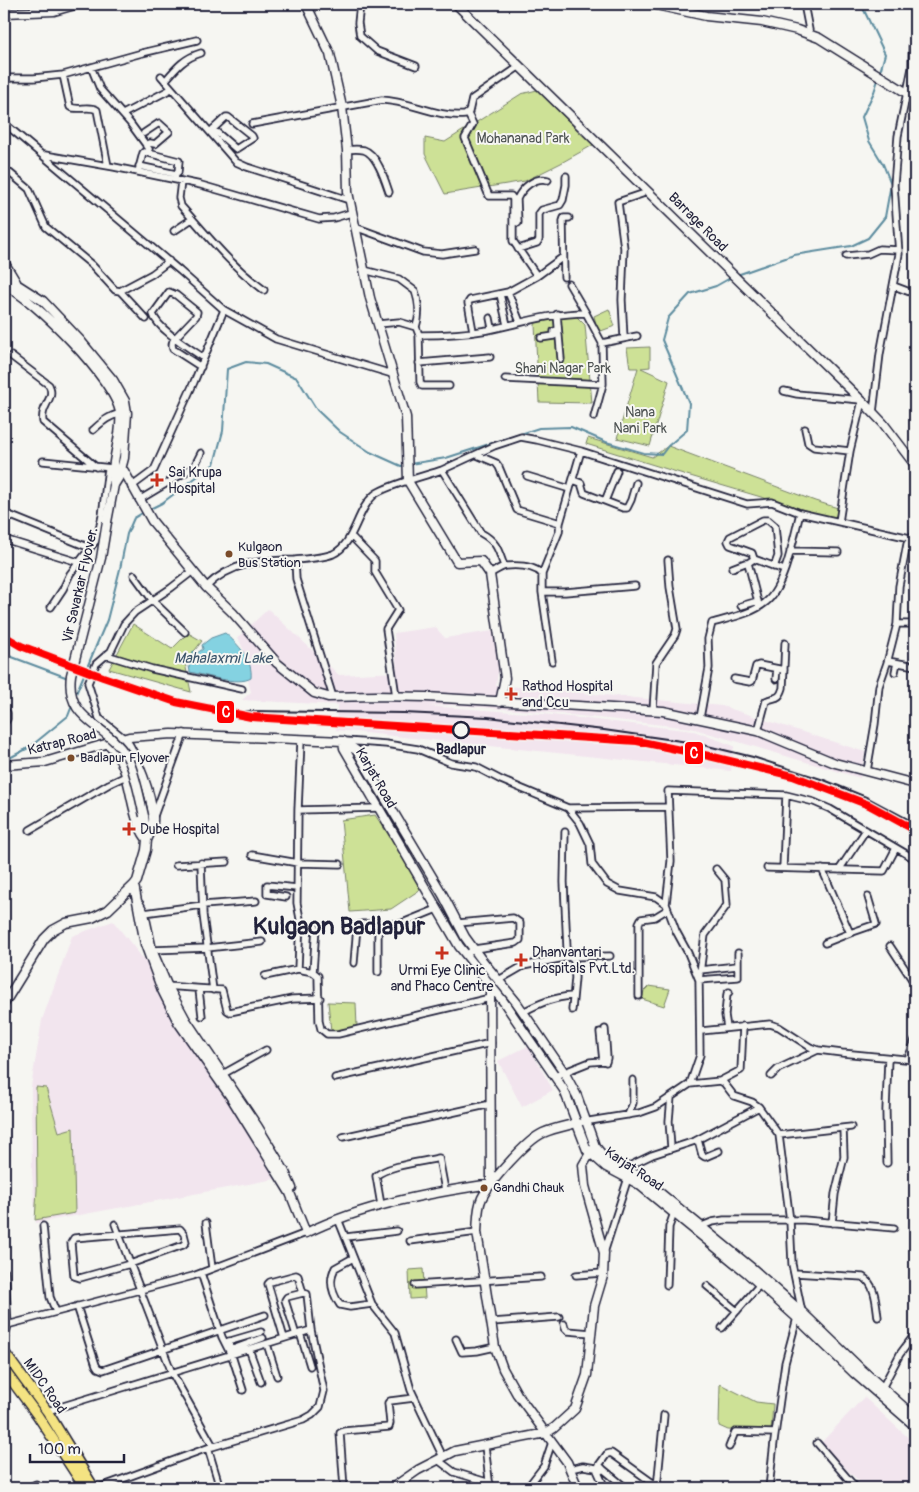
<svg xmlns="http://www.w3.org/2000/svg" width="919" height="1492" viewBox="0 0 919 1492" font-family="Pangolin,sans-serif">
	<rect width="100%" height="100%" fill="#f6f6f2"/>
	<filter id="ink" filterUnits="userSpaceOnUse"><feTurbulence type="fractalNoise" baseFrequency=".02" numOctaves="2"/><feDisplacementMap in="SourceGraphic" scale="10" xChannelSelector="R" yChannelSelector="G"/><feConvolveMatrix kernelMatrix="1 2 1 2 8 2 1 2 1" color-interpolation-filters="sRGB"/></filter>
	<g filter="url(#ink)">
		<path fill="#f2e5ee" d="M268,609L339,675L397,672L394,633L435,627L445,638L493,631L499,667L496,685L722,706L865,752L860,778L691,728L542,712L455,705L427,706L543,714L694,731L734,746L731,771L336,730L337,705L242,700L251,692L248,680V661L238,637Z
			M113,921L161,981L205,1062L275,1179L36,1223L32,1172L31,1087L42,1020L72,936Z
			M528,1046L553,1090L522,1107L498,1061Z
			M864,1397L915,1444V1488H854L859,1481L820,1444Z"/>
		<path fill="#cde196" stroke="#788268" d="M537,90L593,145L561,163L525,181L445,194L425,154V138L445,142L521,94Z
			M609,309L615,326L598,332L594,316Z
			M575,315L585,325L592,403L539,402L535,325L537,320Z
			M650,347V367L641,368L669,381L650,446L617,438L638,368H630L627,348Z
			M588,438L652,457L668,446L815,501L838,508L835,519L670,470L586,444Z
			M133,624L172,649L188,633L202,641L185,663L191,692L109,669Z
			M375,815L424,887L391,909L350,912L341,820Z
			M649,986L670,989L664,1006L642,999L644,991Z
			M328,1002L356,1003L357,1027L331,1031Z
			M36,1087L46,1088L59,1132L73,1128L75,1213L35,1220L37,1190Z
			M423,1269L425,1298L410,1299L409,1270Z
			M720,1384L756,1402L773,1404L771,1431L728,1430L719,1426Z"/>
		<path fill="#84d2e1" stroke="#5d8c9f" d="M225,633C239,645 253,660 251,678C238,686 205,675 190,672L189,666L193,651L197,653L203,649L202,645L211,638Z"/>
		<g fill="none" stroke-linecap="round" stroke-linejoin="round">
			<path stroke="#5d8c9f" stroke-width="2" d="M861,4L885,54L880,72
				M737,275L794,255L851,246L868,238L885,217L891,184L883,164L869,141L862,117L874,92L879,77
				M410,464L446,458L539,428L571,427L606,442L644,453L662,454L668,446L687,430L689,403L662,340L668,318L690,294L716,286L732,277
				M148,510L162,503L214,464L223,431L227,369L246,362L266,364L297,378L317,410L340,432L370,452L401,466L405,465
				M4,654L68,678
				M75,696L107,620L120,569L127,534L134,518L144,512
				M4,761L30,747L68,716L73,703"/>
			<defs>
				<path id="street" d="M360,4L358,23L360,36L377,51L416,66
					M804,4L810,35
					M91,67L100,89L130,123L149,149
					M63,75L70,107C78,111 89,105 97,110L108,166
					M161,76L236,162L247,167L349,200
					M4,78H34L63,75L142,53L197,40
					M165,81C176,68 184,58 201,53
					M123,114L171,89
					M468,114L473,124L465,138L489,196H511L513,199V241L537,276
					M4,123L180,271L224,310L276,339L392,374
					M252,124L382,100C410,101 437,118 465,115L469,112L472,99L520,66
					M210,132L226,117H228L252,136L253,138L236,149L213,129
					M144,133L159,123L169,132L155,144L150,143L146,146
					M347,150C353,149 359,149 364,150C377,154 385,180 389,192
					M45,155L114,167L201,185L319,219L334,218L351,213
					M139,166L176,174
					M4,168L29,189L46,227L92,265L115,290L120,291L146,319
					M138,172L143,153L144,152L179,161L178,173L176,174L175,179
					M181,181L179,198L181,206C209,237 230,265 264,290
					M513,199H517C522,188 535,176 548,180
					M517,199L518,223
					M355,227L423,252L442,254L475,249
					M174,231L192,219
					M518,249L537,243L539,240V214L542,210L560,205L563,200L566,185V176
					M846,256L868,254L879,249L899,250
					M364,270L399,279L415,291C419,302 420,316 416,327
					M564,277L563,221L564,218H569
					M569,284L586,313
					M894,286L915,294
					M120,291L152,274L169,261
					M508,292L520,322
					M500,294L507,325
					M557,314L561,359
					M490,318L492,328
					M378,324L399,322L416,327L419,335C441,335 465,334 488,330C521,323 552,313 586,313L602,343L603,384L594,417
					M473,331L468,303L470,300L508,292L537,276L563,257
					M419,335L420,382L422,386H449
					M541,338L554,336V331L558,330
					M624,338L622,300L624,248L618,202L642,194
					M602,343L637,336
					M11,356L49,385C56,399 40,405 43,422L96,467
					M419,363L490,357
					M201,367L173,349C171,344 172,341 176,337L196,316L197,312L176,295L169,292L153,314C157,329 191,349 204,358
					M505,379L603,384
					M784,391L797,394L861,400
					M873,413L880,354L899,254L894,185L898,136L912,68L913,4
					M805,429L808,443L814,447L850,451
					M93,430C101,423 109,415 120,414
					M477,455L496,463L499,467L517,510L560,523
					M43,461L112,468
					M442,470L494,446L521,437L537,440L581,451
					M527,476L570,489
					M573,480L581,483L584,493L623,508H627L631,500L636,483
					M131,487L154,470L194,382L224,310
					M139,500L194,467L201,453
					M605,501L617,471
					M4,513L90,548
					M839,522L850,451L862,401
					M351,536L375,561V572L398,610L386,629L396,696
					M4,539L78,562
					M790,551L838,552
					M754,559L748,563L759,606
					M774,567L778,556L775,526L768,520H763L730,537L728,541L730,545L752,553L754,559L784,570
					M732,568L745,563H748
					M490,574C495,571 500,567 506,566C518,565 533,565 542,574V592L552,661
					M542,574L559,532L560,523L581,451L747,504L772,502L800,513
					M134,575L153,601L185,632
					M206,587C231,562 261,560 295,560
					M542,592H565L635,586
					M741,606L758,601
					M51,607L63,589L70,574L97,539L102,516L108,468
					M897,624H915
					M106,655L152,669L242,689
					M888,661L915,666
					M895,672L897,663
					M734,679L750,682L752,681L756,666L759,665L784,670
					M776,679L777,669
					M333,697L296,579L295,560C305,559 323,558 333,554C355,544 356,511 374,495C384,486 428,475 442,470L481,533C497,542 498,549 504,566
					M4,709L7,713V719L4,724
					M653,711L656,663L675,635L677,629L670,587L668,560
					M700,718L709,668L708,639L712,623C729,618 752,614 766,602C785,587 794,536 800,513L910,538
					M758,731L766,701C775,696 779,701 783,688L785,643
					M125,739L99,718L88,683L96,664L111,651L124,624L135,612L171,588L193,571
					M345,741L386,744L418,749L451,763L476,767L501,780L568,808L580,823L590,844L592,864L607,884L620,891L656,897L666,904
					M867,771L875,724L879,686L887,663L897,624L899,586L907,544L915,532
					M568,808L668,807
					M298,810L379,808
					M154,816L184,733
					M30,830L109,784L126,776
					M565,832L564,882L567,948L569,957L574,960L575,978L572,1010
					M252,855L298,863L340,864
					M201,863L203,915L213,990
					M176,865L227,862
					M767,868L884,871L896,848
					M783,868L786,795
					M716,869L725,880L727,905L705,935L699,980L738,977V953
					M822,869L850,933L825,943
					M839,870L866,830
					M286,897L267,894V885L297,888
					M144,913L203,905L256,901
					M458,923L513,918L520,923V940L516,943L474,949L466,955
					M378,924V972
					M316,927L313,972L318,976L319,1021L321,1029L327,1034H338L490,998
					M850,933L876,924L868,897
					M890,946L915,984
					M152,950L207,948L262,942
					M354,963L357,926L362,924H400L437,909
					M298,969L300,919L297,903L298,810L301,740
					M700,970L737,966
					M265,976L298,969L313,972
					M499,980L523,966L569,957L610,956
					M165,986L222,990L227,1010L230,1012L292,999L320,998
					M199,990L202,1016
					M639,996V923L641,919L655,917L668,909
					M523,1012C540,1003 554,997 573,996
					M727,1028L725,1015L727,994L729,992
					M701,1031L770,1024L779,1027L810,1047L818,1050L842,1053L915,1060
					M908,1059L915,1040
					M603,1061L606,1062L607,1058L605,1029
					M223,1074L266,1050
					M555,1076L590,1062L603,1061L600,1032
					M771,1076L778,1069L818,1050
					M335,1078L491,1043
					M720,1081L741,1070L743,1026
					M690,1084L720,1081L724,1083L734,1096L752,1102L759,1107L779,1135L851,1127
					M671,1097L669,1121L671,1148
					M628,1115L633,1103V1080
					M577,1123L639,1113L656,1107L690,1084L700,1055L699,980L688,953L676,931L666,904L671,861L668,791L786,795L814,802L830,809L915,859
					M779,1135L790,1221L792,1264L802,1312
					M343,1137L491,1104
					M698,1140L702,1155L705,1157L719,1151
					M887,1163L886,1110L888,1058
					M625,1168L652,1155L695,1141L759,1107
					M381,1205L376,1176C389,1165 422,1162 439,1158L445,1190
					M338,1219L372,1304L395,1333L411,1390L443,1457
					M206,1223L212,1268
					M832,1223L835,1194L844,1157L843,1128
					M43,1226L50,1297L56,1312
					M702,1226L712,1222L724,1220H804L894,1228
					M180,1229L184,1234L186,1242L183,1245L130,1264L80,1278L74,1276L71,1243L74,1238Z
					M346,1237L397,1231
					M410,1241L477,1232
					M604,1253L628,1178
					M353,1258L335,1268C328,1281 332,1293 340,1305L350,1307L372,1304
					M201,1273L222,1337L233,1359L243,1390
					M794,1273L863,1277C876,1285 876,1304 878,1317
					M576,1275L603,1273
					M415,1285L541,1277
					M667,1285L669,1227L674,1213
					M707,1286L737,1311
					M77,1306L96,1365L98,1368L103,1370L265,1315
					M492,1322L559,1317
					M564,1324L565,1328L568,1331L591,1333
					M7,1325L193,1276L306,1233
					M722,1328L762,1282
					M300,1333L310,1366
					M284,1338L268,1284L270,1282L296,1275L298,1276L303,1293L287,1297L285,1300L296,1335
					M456,1339L462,1352L477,1351L495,1347
					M229,1341L231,1348L233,1349L263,1338
					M227,1342L261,1332
					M267,1344L277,1376
					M249,1349L261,1382
					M881,1390L900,1354L915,1334
					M47,1411L311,1330
					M817,1443L856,1488
					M485,1446L490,1488
					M212,1447L303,1420L312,1415L320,1407L324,1391L311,1330L307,1294L303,1293
					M729,1447L735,1432L775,1433
					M208,1448L220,1488
					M438,1460L454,1472L490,1483
					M570,1469L583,1466L596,1468L605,1488
					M603,1469L626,1488
					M599,1472L603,1469L599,1465L607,1454L611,1453L657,1486
					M28,1488L36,1484
					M98,1488L213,1446L172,1373L115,1224
					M344,1488L340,1433L344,1431L389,1427L390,1423L388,1403L390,1401L414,1398
					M527,1488L544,1466L552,1442
					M657,1488L664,1415
					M769,1488L774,1442L785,1363L797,1318"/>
				<path id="secondary" d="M306,4L330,54L342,107L347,150L348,192L370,298L406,417L408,481L457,562L481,561L490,574L505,678L500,702
					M456,4L862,401L883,423L915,465
					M651,4L706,16L762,22L797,30L819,38L915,98
					M5,13L54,11L78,4
					M4,262L16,282
					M4,276L43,301L80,340L113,380L125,401L127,413L124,458L119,477L114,485L107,522
					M4,285C34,298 116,381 120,413C123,436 109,463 114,485
					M114,468L121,469L124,471L152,521L206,587L233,613L277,663L314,693L328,697L376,696L426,697L663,711L758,731L835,763L915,784
					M125,739C138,760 151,792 153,817C154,825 151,832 147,840
					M343,741L344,748L459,946L503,1001L564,1090L587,1150L606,1167L638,1184L747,1273L797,1318L854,1373L915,1426
					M107,743C135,767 126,810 146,838
					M4,765L45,762L129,737L172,734L343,741L357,751L443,895L465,937L481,959L517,1003L564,1072L577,1096L595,1146L604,1157L642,1178L752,1268L802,1312L859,1367L915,1417
					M134,885L145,944L162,990L178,1022L230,1096L290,1193L306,1233C363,1205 429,1193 491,1184L490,984
					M139,904L144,913L152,950L167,985L186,1020L258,1127L284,1170L292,1188
					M4,1004L44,939L53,930L66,923L92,918L108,910L134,885L137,881L146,850L147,840L144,816
					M577,1123C566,1126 554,1128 543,1133C527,1140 490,1182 482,1198C477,1208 478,1221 477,1232L495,1347L503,1369L517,1394L567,1462L578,1488
					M4,1272L7,1325L4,1337
					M392,1488L418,1470L455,1451L546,1433L554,1428L575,1409L587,1375L594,1306L603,1276L604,1253L585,1186L583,1165L592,1150"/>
				<path id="primary" d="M4,1352L47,1411L94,1488
					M4,1370L38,1416L85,1488"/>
			</defs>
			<use href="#street" stroke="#22223b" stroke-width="9"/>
			<use href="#secondary" stroke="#22223b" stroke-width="11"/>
			<use href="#primary" stroke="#22223b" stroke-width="12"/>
			<use href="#street" stroke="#f6f6f2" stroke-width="5.5"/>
			<use href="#secondary" stroke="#f6f6f2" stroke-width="8"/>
			<use href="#primary" stroke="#f4e382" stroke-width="9"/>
			<path stroke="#22223b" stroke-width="2" d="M239,711L404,713L488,717L604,730L695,743L753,757L824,780L866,797L915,823"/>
			<defs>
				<path id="secondary-bridge" d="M107,522L101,558L71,675C65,722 107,723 127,757C135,771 140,800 144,816"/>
			</defs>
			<use href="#secondary-bridge" stroke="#22223b" stroke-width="11" stroke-linecap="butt"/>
			<use href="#secondary-bridge" stroke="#f6f6f2" stroke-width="8"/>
			<defs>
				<path id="rail-1" d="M4,636L21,646L103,677L176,702L251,717L637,741L709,756L793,776L869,805L915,830"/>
			</defs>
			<use href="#rail-1" stroke="#f6f6f2" stroke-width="11"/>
			<use href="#rail-1" stroke="#f00" stroke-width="8"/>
		</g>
	</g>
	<g fill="#c8321e" stroke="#f6f6f2" stroke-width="2">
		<path d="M154.5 472.5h5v5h5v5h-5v5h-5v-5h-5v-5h5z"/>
		<path d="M508.5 686.5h5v5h5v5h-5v5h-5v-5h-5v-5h5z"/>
		<path d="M126.5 821.5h5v5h5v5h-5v5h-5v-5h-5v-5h5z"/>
		<path d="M439.5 945.5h5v5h5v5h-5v5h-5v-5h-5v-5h5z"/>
		<path d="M518.5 952.5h5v5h5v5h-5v5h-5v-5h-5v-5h5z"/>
	</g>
	<g fill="#7a4b2a" stroke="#f6f6f2" stroke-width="2">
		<circle cx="229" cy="554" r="4.5"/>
		<circle cx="71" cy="758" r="4.5"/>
		<circle cx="484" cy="1188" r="4.5"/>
	</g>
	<circle fill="#f6f6f2" stroke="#22223b" stroke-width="2.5" cx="461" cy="730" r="8"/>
	<g text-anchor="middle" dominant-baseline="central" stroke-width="4" stroke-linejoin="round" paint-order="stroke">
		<g font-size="13" fill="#22223b" stroke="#f6f6f2" text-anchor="start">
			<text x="238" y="547">Kulgaon<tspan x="238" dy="16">Bus Station</tspan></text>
			<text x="80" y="758">Badlapur Flyover</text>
			<text x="493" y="1188">Gandhi Chauk</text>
		</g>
		<g font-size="14" fill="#4d5252" stroke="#f6f6f2">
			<text x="523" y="138">Mohananad Park</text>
			<text x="563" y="368">Shani Nagar Park</text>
			<text x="640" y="412">Nana<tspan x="640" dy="16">Nani Park</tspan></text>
		</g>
		<g font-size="14" fill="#22223b" stroke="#f6f6f2">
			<text transform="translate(698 222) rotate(45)">Barrage Road</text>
			<text transform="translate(80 585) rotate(-77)">Vir Savarkar Flyover.</text>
			<text transform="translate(62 742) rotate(-14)">Katrap Road</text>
			<text transform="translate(376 778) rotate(60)">Karjat Road</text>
			<text transform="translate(634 1169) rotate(34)">Karjat Road</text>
			<text transform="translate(45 1386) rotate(55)">MIDC Road</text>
		</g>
		<g font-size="14" fill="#22223b" stroke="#f6f6f2" text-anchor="start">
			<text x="168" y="472">Sai Krupa<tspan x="168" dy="16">Hospital</tspan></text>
			<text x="522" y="686">Rathod Hospital<tspan x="522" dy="16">and Ccu</tspan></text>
			<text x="140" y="829">Dube Hospital</text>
			<text x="532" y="952">Dhanvantari<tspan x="532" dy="16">Hospitals Pvt.Ltd.</tspan></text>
			<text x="442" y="970" text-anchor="middle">Urmi Eye Clinic<tspan x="442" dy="16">and Phaco Centre</tspan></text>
		</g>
		<g font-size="14" font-weight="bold" fill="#22223b" stroke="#f6f6f2">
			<text x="461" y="749">Badlapur</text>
		</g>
		<g font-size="15" font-style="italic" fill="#3f576d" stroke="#f6f6f2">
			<text x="223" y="658">Mahalaxmi Lake</text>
		</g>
		<g font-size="24" font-weight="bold" fill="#22223b" stroke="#f6f6f2">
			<text x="339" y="926">Kulgaon Badlapur</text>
		</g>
	</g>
	<g stroke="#f6f6f2" stroke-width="2">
		<rect x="216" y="700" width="19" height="24" rx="5" fill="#f00"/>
		<rect x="684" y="741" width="20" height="24" rx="5" fill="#f00"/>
	</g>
	<g font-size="14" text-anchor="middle" font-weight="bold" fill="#fff">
		<text x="226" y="717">C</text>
		<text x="694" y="758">C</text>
	</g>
	<rect width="919" height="1492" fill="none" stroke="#f6f6f2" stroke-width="20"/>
	<rect x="10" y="10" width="899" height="1472" fill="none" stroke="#22223b" stroke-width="2" filter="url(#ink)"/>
	<path d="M30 1454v8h94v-8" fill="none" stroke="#22223b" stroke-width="2.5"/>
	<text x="38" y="1454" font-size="15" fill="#22223b" stroke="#f6f6f2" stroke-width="4" paint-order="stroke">100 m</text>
</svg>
